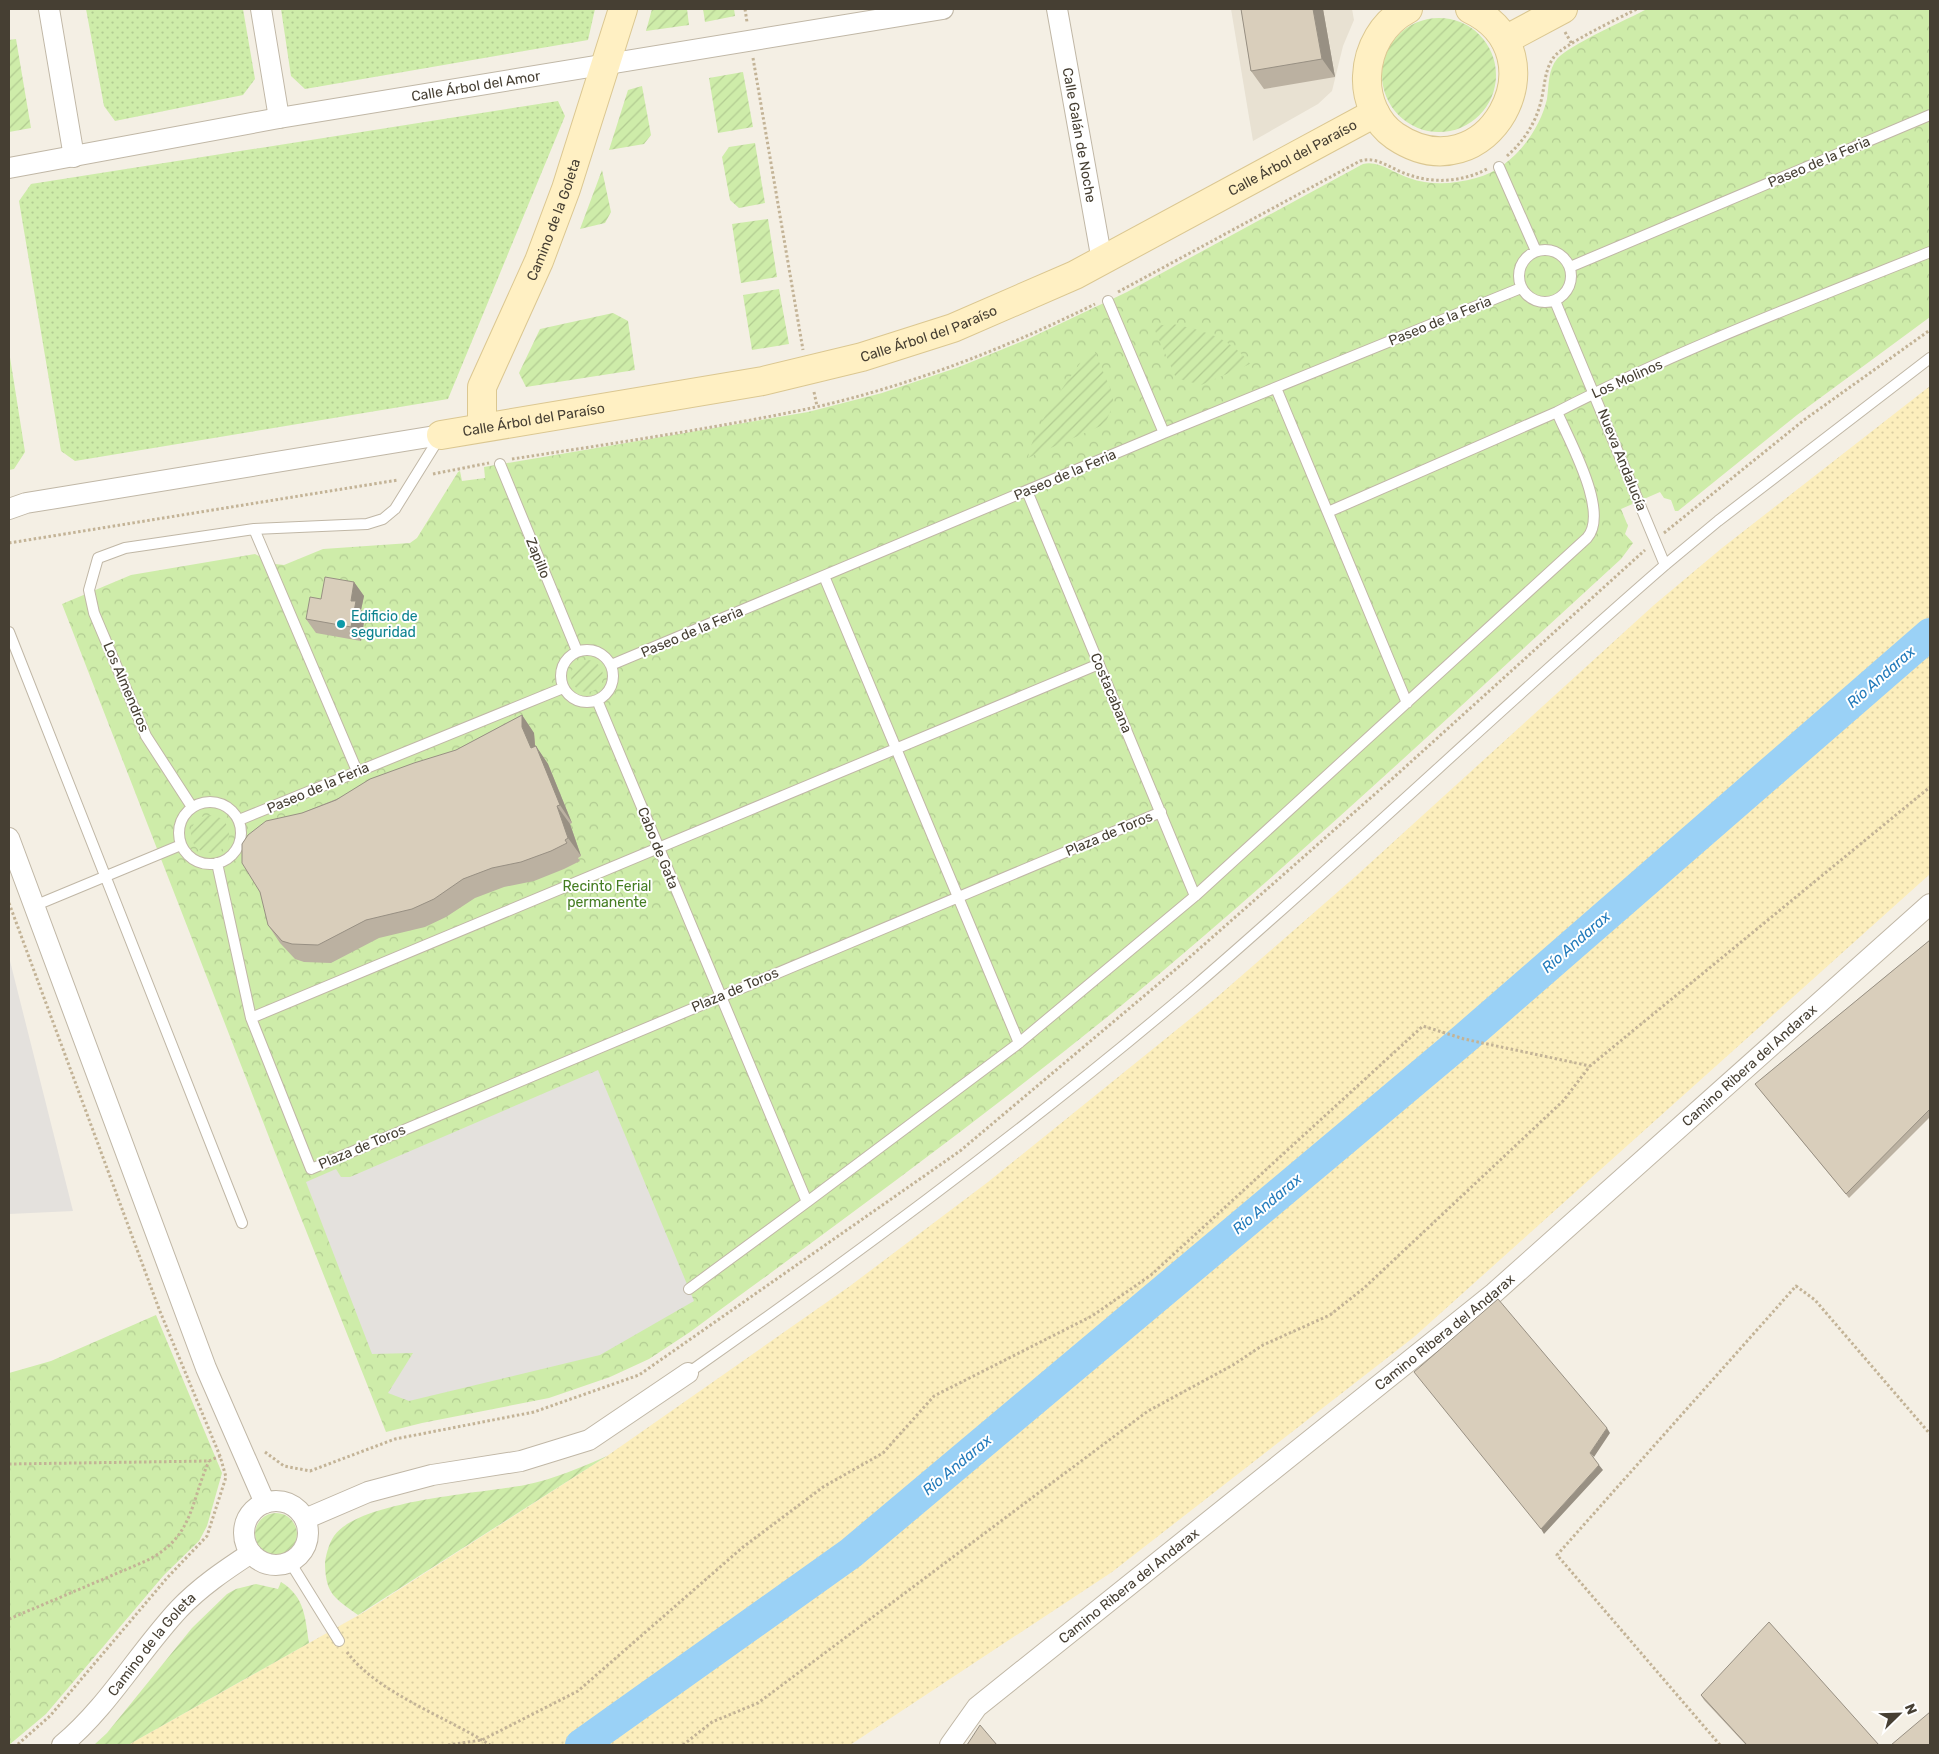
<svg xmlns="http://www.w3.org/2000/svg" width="1939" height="1754" viewBox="0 0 1939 1754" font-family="Rubik,sans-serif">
	<defs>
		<pattern id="grass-dots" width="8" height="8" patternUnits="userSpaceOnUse" patternTransform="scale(1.25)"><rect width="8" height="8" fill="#ceeca9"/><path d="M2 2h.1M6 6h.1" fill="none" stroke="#b2cb92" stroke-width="1.8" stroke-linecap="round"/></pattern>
		<pattern id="sand-dots" width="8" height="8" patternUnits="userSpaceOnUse" patternTransform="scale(1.25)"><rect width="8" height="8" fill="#fceebc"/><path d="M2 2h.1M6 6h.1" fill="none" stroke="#d9cda2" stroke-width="1.8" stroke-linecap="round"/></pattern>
		<pattern id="park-crowns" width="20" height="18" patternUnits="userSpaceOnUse" patternTransform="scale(1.25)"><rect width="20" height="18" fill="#ceeca9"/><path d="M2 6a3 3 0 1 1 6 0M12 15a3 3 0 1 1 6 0" fill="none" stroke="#b2cb92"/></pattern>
		<pattern id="garden-furrows" width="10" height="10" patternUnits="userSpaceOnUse" patternTransform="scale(1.25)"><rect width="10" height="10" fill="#ceeca9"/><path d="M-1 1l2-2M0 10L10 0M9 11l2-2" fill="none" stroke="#b2cb92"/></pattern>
	</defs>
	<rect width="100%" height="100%" fill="#f4efe4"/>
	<path fill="#e8e1d2" d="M1231,9H1352L1354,20L1343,46L1332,91L1318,104L1253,141Z"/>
	<path fill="url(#grass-dots)" d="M86,9H243L255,79L243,95L115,121L104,106Z
		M281,9H595L588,40L305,89L291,76Z
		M558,101L565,116L448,399L75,461L61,451L19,201L31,184Z
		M9,351L25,452L14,469L9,470Z"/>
	<path fill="url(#sand-dots)" d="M1930,386V874L1414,1337L1112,1572L850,1745H128L366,1611L607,1456L850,1286L988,1182L1216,998L1356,876L1654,605L1722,548Z"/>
	<path fill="url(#park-crowns)" d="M1647,9H1930V317L1797,415L1678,511H1675L1671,500L1664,498L1660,492L1621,509L1628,526L1625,534L1633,543L1621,559C1457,709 1294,863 1122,1005C982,1119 836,1225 690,1332L649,1359L610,1377L549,1398L422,1423L386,1432L274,1150L62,604L131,575L255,554L275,564L284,565L323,549L410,543L417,538L458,472L460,471L462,481L485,478L484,467L808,412L882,393L959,367L1028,339L1127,292L1363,164C1379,160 1393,173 1409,178C1431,186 1454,184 1476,178C1511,169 1539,133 1547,99C1549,85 1548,70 1557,59C1569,45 1628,19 1647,9Z
		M156,1315L222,1473L207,1526L199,1541L164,1575L46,1714L9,1745V1373L51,1361Z"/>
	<path fill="url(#garden-furrows)" d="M652,9H687L689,25L646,31Z
		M703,9H734L735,16L705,22Z
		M1382 75a57 57 0 1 1 114 0a57 57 0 1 1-114 0Z
		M16,39L31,128L9,132V40Z
		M743,72L753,127L718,133L709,78Z
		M642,86L651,135L644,144L609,150L628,90Z
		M755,143L765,203L739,208L730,200L722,157L729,147Z
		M602,170L611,212L605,223L580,229Z
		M768,219L777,277L741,283L732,224Z
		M779,289L789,344L752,350L743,295Z
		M613,313L628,321L635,370L526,387L519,373L540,329Z
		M1173,324C1202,330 1232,338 1250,364L1201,385L1176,378L1153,326Z
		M1091,349L1094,350L1113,395V405L1105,424L1028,458C1033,426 1071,375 1091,349Z
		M571 676a16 16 0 1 1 32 0a16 16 0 1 1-32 0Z
		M191 834a19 19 0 1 1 38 0a19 19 0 1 1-38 0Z
		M607,1456L358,1615C335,1598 326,1595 325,1565C325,1557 329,1543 334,1536C359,1500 483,1493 525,1485C554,1479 580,1468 607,1456Z
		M255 1534a21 21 0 1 1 42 0a21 21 0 1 1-42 0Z
		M281,1582C305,1597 305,1617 309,1643L128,1745H94L107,1733L192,1628L227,1594L236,1589L256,1584L278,1589Z"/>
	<path fill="#e4e1dd" d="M9,957L73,1211L9,1214Z
		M598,1070L694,1301L600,1355L409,1401L388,1393L413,1353L372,1354L306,1182L336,1169L341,1177H350Z"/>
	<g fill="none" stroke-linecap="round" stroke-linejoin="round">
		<path stroke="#9ad1f6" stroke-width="32" d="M581,1745L851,1553L1464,1039L1930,634"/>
		<defs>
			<path id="lane" d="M1499,167L1536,251
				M1519 276a26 26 0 1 1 52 0a26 26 0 1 1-52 0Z
				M1570,267L1930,115
				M1108,301L1164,433
				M1555,301L1665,565
				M1276,388L1407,703
				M500,464L577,651
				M1027,491L1195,896
				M1328,512L1557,412C1678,350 1805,302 1930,252
				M254,529L357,771
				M824,576L1019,1043
				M9,632L242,1223
				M561 676a26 26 0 1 1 52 0a26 26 0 1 1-52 0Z
				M611,665L1164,433L1521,288
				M597,700L807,1202L689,1289
				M179 833a31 31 0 1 1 62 0a31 31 0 1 1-62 0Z
				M192,807L146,736L94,613L89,590L98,558L125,548L254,529L367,524L383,519L395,509L441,435
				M239,820L563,688
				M217,863L251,1018L311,1169L1161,812
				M34,906L181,845
				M251,1018L1099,664
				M807,1202L1019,1043L1195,896L1587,538C1610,512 1569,441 1557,412
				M688,1373C862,1251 1033,1124 1195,986C1354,849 1506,703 1665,565L1718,521L1930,358
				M290,1562L339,1641"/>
			<g id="street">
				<path d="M49,9L74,157"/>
				<path d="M261,9L279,118"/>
				<path id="s1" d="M1057,9L1102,261"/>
				<path id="s2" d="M9,168L279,118L943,9"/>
				<path d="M9,509L26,503L441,435"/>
				<path d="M9,838L206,1368L265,1503"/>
				<circle cx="276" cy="1533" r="32"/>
				<path d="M305,1519L368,1492L432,1475L521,1461L589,1440L688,1373"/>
				<path id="s3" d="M62,1745C108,1707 138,1653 179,1609C200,1587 225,1570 251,1553"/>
				<path id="s4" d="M950,1745L977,1707L1494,1293L1930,904"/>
			</g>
			<g id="secondary">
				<path d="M1408,9C1383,22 1368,48 1367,76C1366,99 1376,123 1395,136C1487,198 1565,54 1470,9"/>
				<path d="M1505,40L1563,9"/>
				<path id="s5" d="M482,427V387L539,261L566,189L623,9"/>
				<path id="s6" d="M441,435L763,381L862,357L953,328L1075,275L1375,113"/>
			</g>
		</defs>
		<use href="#lane" stroke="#c0b7a6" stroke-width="12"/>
		<use href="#street" stroke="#c0b7a6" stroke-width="22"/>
		<use href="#secondary" stroke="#dbc791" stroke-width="30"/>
		<path stroke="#c3b396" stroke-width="3" stroke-dasharray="2.5 2.5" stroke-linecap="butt" d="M745,9L747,22
			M1565,32L1572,44
			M753,58L803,350
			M1507,156C1525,140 1537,121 1542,97C1545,83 1545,69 1554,57C1562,45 1621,17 1637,9
			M1118,292L1360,161C1374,157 1384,164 1397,170C1426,184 1458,184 1487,169
			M814,392L817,406
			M512,459C610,444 710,429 807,409C907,387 1004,349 1095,304
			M433,474L489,463
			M1664,533L1804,420L1930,330
			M9,543L398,480
			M9,903L159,1309L220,1456L226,1477L207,1536L167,1578L50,1716L17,1745
			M265,1452L284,1466L310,1471L395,1439L534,1412L639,1375L960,1151L1182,964L1392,779L1645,550
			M9,1464L209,1461L220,1456
			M9,1619L146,1561C194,1537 190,1503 209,1461
			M347,1652C377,1693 447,1717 490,1745
			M448,1745L482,1740L578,1691L743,1547L823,1487L883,1453L934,1396L1092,1316L1151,1275L1423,1026L1464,1039L1590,1066
			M683,1745L712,1722L758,1703L1148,1411L1233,1365L1263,1345L1330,1315L1364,1288L1563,1101L1590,1066L1930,787
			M1720,1745L1557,1555L1796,1286L1815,1300L1930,1434"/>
		<use href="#lane" stroke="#fff" stroke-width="10"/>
		<use href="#street" stroke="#fff" stroke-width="20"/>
		<use href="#secondary" stroke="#fff0c3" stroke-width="28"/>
	</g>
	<path fill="#bbb1a1" d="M1241,9H1323L1335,77L1264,89L1251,71Z
		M354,582L364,596L361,610L365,615L361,641L316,633L306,619L321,599Z
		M522,715L534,733L535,745L548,764L572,823L570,824L581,856L578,858L580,861L564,869L534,881L504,887L475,898L446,917L425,927L379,938L331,963L304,962L295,959L280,943L268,925L302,813L456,750Z
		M1930,940V1117L1849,1198L1755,1084Z
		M1701,1695L1879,1745H1746L1704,1700Z"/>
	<path fill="#989083" d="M1313,9H1323L1335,77L1322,59Z
		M354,582L364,596L361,610L365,615L361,641L351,627V601Z
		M522,715L534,733L535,745L542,761L536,746L548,764L572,823L560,805L531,748L522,727Z
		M557,806L570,824L581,856L568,838Z
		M1607,1428L1610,1433L1594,1457L1590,1453Z
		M1599,1465L1603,1470L1544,1534L1541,1529Z"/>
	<path fill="#d9cebb" stroke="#989083" d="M1241,9H1313L1322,59L1251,71Z
		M325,577L354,582L351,601H356L351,627L306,619L310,597L321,599Z
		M522,715V727L531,748L536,746L560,805L557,806L568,838L565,840L567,843L551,851L521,862L492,868L463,879L434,899L412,909L366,920L318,945L292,944L282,941L268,925L260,892L242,863V844L248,835L266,821L302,813L336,800L370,779L414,763L456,750Z
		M1930,940V1109L1846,1194L1755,1084Z
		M1498,1299L1607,1428L1590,1453L1599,1465L1541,1529L1414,1372Z
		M1769,1622L1879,1745H1747L1701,1695Z
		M1930,1712V1745H1891Z
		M980,1725L997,1745H967Z"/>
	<circle fill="#0f9aa8" stroke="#fff" stroke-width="2" cx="341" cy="624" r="5"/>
	<g text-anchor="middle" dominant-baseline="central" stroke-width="4" stroke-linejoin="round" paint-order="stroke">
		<g font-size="14" fill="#463f33" stroke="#fff">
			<text stroke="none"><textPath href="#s2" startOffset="474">Calle Árbol del Amor</textPath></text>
			<text stroke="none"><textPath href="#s1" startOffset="128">Calle Galán de Noche</textPath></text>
			<text stroke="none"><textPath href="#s6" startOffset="904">Calle Árbol del Paraíso</textPath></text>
			<text transform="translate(1819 162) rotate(-23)">Paseo de la Feria</text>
			<text stroke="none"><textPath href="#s5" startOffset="222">Camino de la Goleta</textPath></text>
			<text transform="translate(1440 321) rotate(-22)">Paseo de la Feria</text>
			<text stroke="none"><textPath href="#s6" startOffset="499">Calle Árbol del Paraíso</textPath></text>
			<text transform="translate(1627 379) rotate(-24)">Los Molinos</text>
			<text stroke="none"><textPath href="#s6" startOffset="94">Calle Árbol del Paraíso</textPath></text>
			<text transform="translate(1622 460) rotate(68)">Nueva Andalucía</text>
			<text transform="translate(1065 475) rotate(-23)">Paseo de la Feria</text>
			<text transform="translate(538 558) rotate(68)">Zapillo</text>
			<text transform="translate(692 632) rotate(-23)">Paseo de la Feria</text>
			<text transform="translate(126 687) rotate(67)">Los Almendros</text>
			<text transform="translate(1111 693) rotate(67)">Costacabana</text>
			<text transform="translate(318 788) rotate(-23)">Paseo de la Feria</text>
			<text transform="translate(1109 834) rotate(-23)">Plaza de Toros</text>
			<text transform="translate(658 848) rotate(68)">Cabo de Gata</text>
			<text transform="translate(735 990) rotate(-23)">Plaza de Toros</text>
			<text stroke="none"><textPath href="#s4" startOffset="1051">Camino Ribera del Andarax</textPath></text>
			<text transform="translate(362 1147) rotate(-23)">Plaza de Toros</text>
			<text stroke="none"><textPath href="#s4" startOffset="646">Camino Ribera del Andarax</textPath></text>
			<text stroke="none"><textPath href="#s4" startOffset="241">Camino Ribera del Andarax</textPath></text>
			<text stroke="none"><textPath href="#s3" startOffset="135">Camino de la Goleta</textPath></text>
		</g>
		<g font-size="14" fill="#0d838f" stroke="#fff" text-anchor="start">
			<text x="351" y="616">Edificio de<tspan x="351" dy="16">seguridad</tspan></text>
		</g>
		<g font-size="14" fill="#447d22" stroke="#fff">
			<text x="607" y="886">Recinto Ferial<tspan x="607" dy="16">permanente</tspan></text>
		</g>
		<g font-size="15" font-style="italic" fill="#237bbb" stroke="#fff">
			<text transform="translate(1881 677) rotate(-41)">Río Andarax</text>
			<text transform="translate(1576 942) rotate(-41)">Río Andarax</text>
			<text transform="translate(1267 1204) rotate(-40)">Río Andarax</text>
			<text transform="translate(957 1465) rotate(-40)">Río Andarax</text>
		</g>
	</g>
	<rect width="1939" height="1754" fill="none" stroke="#463f33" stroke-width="20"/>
	<g transform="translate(1899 1714) rotate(67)" stroke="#ffffff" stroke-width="4" paint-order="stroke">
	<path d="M0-4L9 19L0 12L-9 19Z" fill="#463f33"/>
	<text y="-8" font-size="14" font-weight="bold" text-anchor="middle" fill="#463f33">N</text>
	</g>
</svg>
